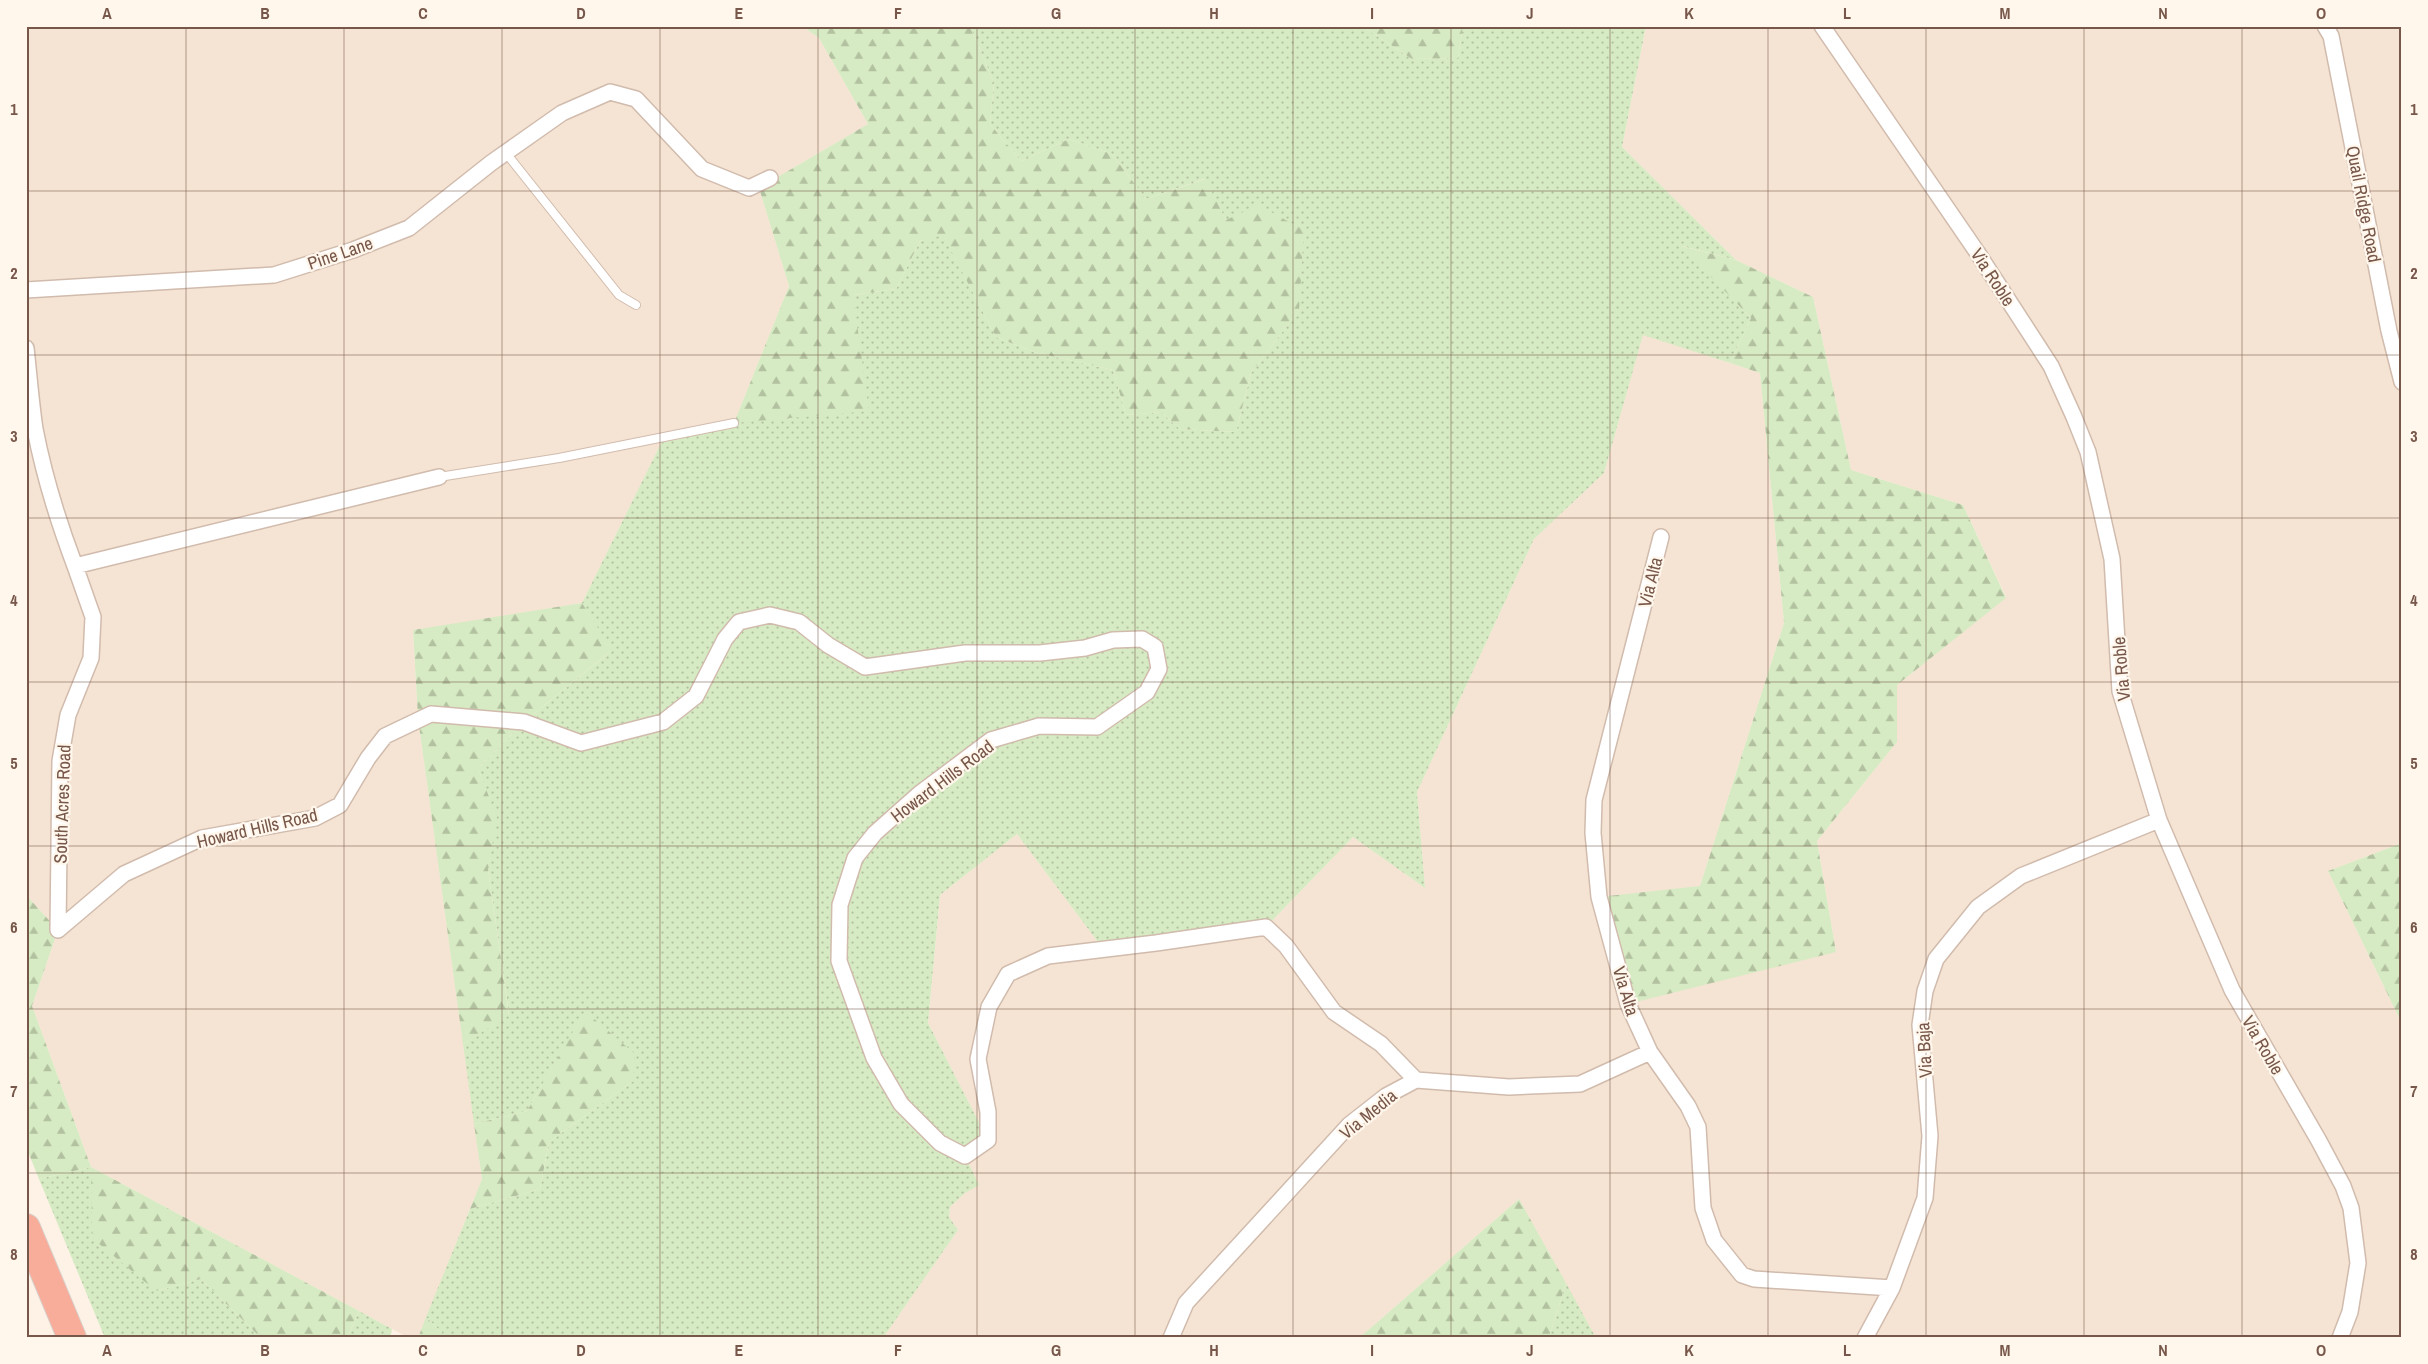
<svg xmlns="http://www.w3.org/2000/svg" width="2428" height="1364" viewBox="0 0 2428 1364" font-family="'Archivo Narrow',sans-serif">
	<defs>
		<pattern id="grass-dots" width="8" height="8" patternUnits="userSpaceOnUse" patternTransform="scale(1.25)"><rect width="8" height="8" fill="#d6ebc3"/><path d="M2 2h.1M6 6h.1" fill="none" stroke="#b2c1a0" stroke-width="1.8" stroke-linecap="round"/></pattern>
		<pattern id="forest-firs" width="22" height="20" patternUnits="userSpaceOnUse" patternTransform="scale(1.25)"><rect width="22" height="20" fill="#d6ebc3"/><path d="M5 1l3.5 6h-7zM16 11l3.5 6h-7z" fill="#b2c1a0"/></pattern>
	</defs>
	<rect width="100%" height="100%" fill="#fdf2e5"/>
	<path fill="#f5e4d3" d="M26,26H802L819,38L868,124L759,188L789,286L734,423L664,437L582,603L413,631L418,718L482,1179L418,1338H409L91,1167L32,1006L58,930L26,895Z
		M1646,26H2402V843L2328,871L2402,1024V1338H1596L1519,1199L1359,1338H883L958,1230L949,1217L950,1207L965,1193V1156L988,1140L928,1023L940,895L1017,834L1104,950L1266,927L1353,837L1425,888L1417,792L1534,539L1604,473L1643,334L1760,373L1784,623L1700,886L1836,952L1817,841L1897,742V685L2006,597L1963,505L1851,470L1813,297L1736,260L1622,147Z"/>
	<path fill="url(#grass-dots)" d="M970,26H1305L1314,29L1319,26H1362L1412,59L1458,58L1463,26H1646L1622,147L1736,260L1682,246L1751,318L1730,363L1643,335L1604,473L1534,539L1417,792L1425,888L1353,837L1266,927L1104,950L1017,834L940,895L928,1023L988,1140L965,1156L979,1185L965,1193L950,1207L949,1217L958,1230L883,1338H447L426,1317L470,1209L540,1189L549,1142L633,1081L585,1012L527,1111L474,1124L463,1044L509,1014L488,869L496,818L478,768L524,722L611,651L582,603L664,437L734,423L853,295L896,289L920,241L943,234L996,337L1034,352L1113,370L1126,415L1161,412L1180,429L1236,432L1251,373L1299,310L1226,220L1204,179L1146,199L1112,154L1069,139L1021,161L990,124L994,83Z
		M91,1167L156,1291L201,1279L261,1338H105L39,1179Z
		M1566,1283L1596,1338H1549Z
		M359,1311L392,1329L390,1338H347Z"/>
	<path fill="url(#forest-firs)" d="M802,26H970L994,83L990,124L1021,161L1069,139L1112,154L1146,199L1205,179L1226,220L1258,205L1304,230L1299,310L1251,373L1236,432L1180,429L1161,412L1126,415L1113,370L1034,352L996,337L943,235L920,241L896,289L853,295L869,411L734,423L789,286L759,188L868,124L819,38Z
		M1362,26H1463L1458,58L1412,59Z
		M1681,246L1736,260L1813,297L1851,470L1963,505L2006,598L1897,685V742L1817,841L1836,952L1628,1004L1599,897L1700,886L1784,623L1760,373L1730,363L1751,318Z
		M582,603L612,650L524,722L478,768L497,818L488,869L509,1015L463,1044L418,718L413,630Z
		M2402,843V1024L2328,871Z
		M26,895L58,930L32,1006L91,1167L359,1311L347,1338H261L201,1279L156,1291L92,1238L91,1167L39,1179L26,1147Z
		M585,1011L635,1054L633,1081L549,1142L540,1189L470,1209L482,1179L474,1124L527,1111Z
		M1519,1199L1566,1283L1549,1338H1359Z
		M426,1317L447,1338H418Z"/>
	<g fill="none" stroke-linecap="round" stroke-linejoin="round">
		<defs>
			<path id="lane" d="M506,153L619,295L636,305
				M439,477L559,458L734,423"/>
			<path id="street" d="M1822,26L1977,252L2051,366L2074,417L2088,452L2112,559L2120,691L2159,820L2232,990L2319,1141L2343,1186L2351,1208L2358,1263L2350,1312L2340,1338
				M2325,26L2331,36L2389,331L2402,382
				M26,290L274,275L353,250L409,228L491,163L562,113L610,92L636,99L702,169L749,188L770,178
				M26,348C29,375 31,402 35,429C44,476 58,521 75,566L439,477
				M1661,537L1594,800L1593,833L1599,897L1628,1004L1650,1052L1688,1106L1698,1127L1703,1208L1714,1240L1742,1275L1754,1279L1892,1288
				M58,930L124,874L202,838L315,818L340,805L368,758L385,736L431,714L524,722L581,743L663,722L696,696L725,639L739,622L770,615L799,622L828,645L865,667L965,653H1040L1085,648L1113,640L1142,639L1155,647L1159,669L1147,692L1097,727L1039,726L991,740L919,794L875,833L855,858L840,905L839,961L874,1058L901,1104L940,1143L965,1156L988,1140V1112L978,1059L989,1007L1008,974L1048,956L1156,943L1266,927L1286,946L1334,1012L1381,1044L1416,1080
				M58,930L60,761L68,715L91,658L93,617L75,566
				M1171,1338L1186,1303L1349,1125L1386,1096L1416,1080L1509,1087L1580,1084L1650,1052
				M1865,1338L1892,1288L1925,1198L1930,1136L1920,1025L1925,991L1936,959L1978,907L2021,876L2159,820"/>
			<path id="highway" d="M26,1228L72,1338"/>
		</defs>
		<use href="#lane" stroke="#d1bbad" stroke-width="10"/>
		<use href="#street" stroke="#d1bbad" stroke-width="18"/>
		<use href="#highway" stroke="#d9d0cc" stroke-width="30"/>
		<use href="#lane" stroke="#fff" stroke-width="8"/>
		<use href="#street" stroke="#fff" stroke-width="15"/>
		<use href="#highway" stroke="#f8ad9b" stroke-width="28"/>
	</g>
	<path fill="none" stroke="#775749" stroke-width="1" stroke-opacity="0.55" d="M186,26V1338M344,26V1338M502,26V1338M660,26V1338M818,26V1338M977,26V1338M1135,26V1338M1293,26V1338M1451,26V1338M1610,26V1338M1768,26V1338M1926,26V1338M2084,26V1338M2242,26V1338M26,191H2402M26,355H2402M26,518H2402M26,682H2402M26,846H2402M26,1009H2402M26,1173H2402"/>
	<g text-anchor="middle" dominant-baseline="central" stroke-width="4.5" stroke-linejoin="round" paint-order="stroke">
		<g font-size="18" fill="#775749" stroke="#fff6ec">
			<text transform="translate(2364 204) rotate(79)">Quail Ridge Road</text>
			<text transform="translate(340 253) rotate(-19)">Pine Lane</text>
			<text transform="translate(1993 277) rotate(57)">Via Roble</text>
			<text transform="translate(1650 582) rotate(-76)">Via Alta</text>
			<text transform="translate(2121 669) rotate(-95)">Via Roble</text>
			<text transform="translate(942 781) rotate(-37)">Howard Hills Road</text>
			<text transform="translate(62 804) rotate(-88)">South Acres Road</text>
			<text transform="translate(257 828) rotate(-13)">Howard Hills Road</text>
			<text transform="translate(1626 991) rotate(73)">Via Alta</text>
			<text transform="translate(2263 1045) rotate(60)">Via Roble</text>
			<text transform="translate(1924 1050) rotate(-93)">Via Baja</text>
			<text transform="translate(1368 1114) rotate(-39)">Via Media</text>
		</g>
	</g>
	<rect width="2428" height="1364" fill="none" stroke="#fff6ec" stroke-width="55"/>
	<rect x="28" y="28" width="2372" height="1308" fill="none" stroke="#775749" stroke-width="2"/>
	<g font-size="16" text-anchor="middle" font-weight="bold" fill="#775749">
		<text x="107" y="19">A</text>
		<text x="265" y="19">B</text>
		<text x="423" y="19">C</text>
		<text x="581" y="19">D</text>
		<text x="739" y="19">E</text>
		<text x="898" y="19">F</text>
		<text x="1056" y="19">G</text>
		<text x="1214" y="19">H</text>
		<text x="1372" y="19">I</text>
		<text x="1530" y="19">J</text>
		<text x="1689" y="19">K</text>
		<text x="1847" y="19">L</text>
		<text x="2005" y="19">M</text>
		<text x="2163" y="19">N</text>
		<text x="2321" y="19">O</text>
		<text x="14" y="115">1</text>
		<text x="2414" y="115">1</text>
		<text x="14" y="279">2</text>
		<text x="2414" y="279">2</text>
		<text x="14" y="442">3</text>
		<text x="2414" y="442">3</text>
		<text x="14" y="606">4</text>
		<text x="2414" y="606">4</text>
		<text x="14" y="769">5</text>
		<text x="2414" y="769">5</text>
		<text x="14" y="933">6</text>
		<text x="2414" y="933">6</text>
		<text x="14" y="1097">7</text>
		<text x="2414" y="1097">7</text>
		<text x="14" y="1260">8</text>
		<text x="2414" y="1260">8</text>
		<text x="107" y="1356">A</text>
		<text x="265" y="1356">B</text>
		<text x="423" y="1356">C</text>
		<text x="581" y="1356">D</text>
		<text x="739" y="1356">E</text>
		<text x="898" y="1356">F</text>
		<text x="1056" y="1356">G</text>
		<text x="1214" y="1356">H</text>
		<text x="1372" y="1356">I</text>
		<text x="1530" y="1356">J</text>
		<text x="1689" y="1356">K</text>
		<text x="1847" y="1356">L</text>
		<text x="2005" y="1356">M</text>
		<text x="2163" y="1356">N</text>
		<text x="2321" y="1356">O</text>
	</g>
</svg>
